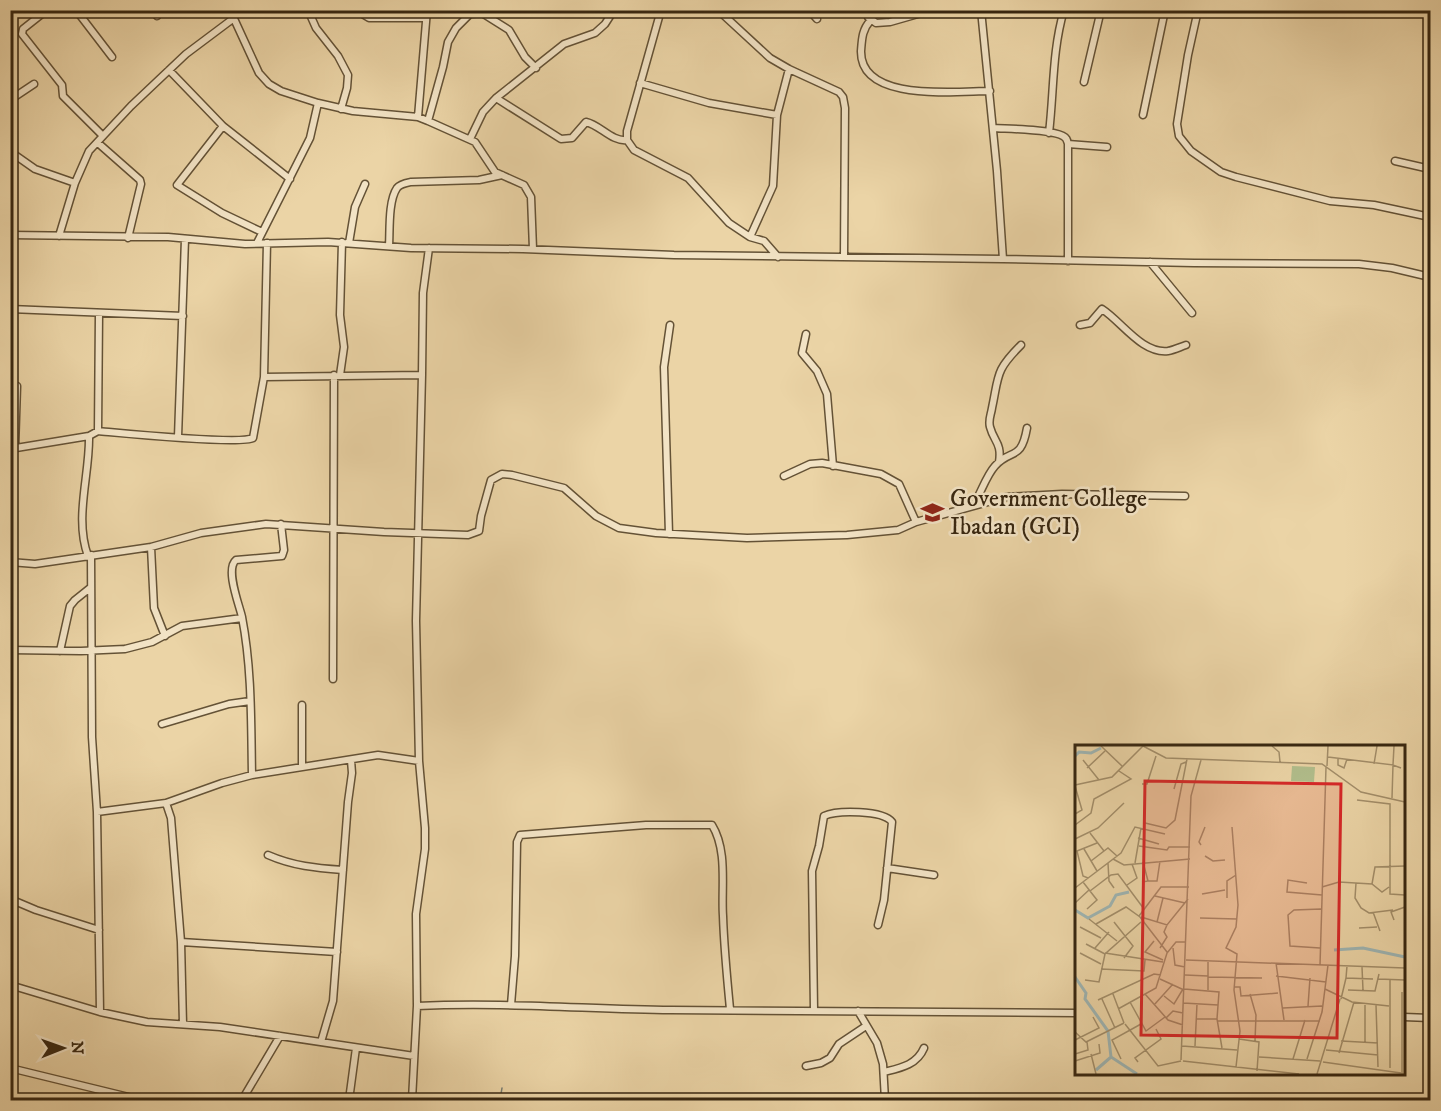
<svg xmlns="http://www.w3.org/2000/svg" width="1441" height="1111" viewBox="0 0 1441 1111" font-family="'IM FELL DW Pica',serif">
	<rect width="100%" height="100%" fill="#ebd4a6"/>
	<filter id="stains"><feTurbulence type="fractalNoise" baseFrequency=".00333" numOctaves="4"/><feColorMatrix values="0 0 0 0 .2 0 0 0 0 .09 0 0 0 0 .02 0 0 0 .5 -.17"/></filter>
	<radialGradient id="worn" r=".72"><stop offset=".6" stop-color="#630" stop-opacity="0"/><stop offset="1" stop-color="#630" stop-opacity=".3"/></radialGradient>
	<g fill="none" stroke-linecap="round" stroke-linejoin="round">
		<path stroke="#757c72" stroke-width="1.5" d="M500,1100L502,1088"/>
		<defs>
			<path id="minor" d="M47,10L23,29L22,34L62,85L63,96L103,136
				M76,10L112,57
				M153,10L157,16
				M230,10L259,73L269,84L281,91L318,103L353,111L418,117L428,121L475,142L495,172L524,185L531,197L533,249
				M308,10L316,28L338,56L348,75L347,88L341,109
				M363,10L364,15L369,18H426
				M661,10L627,131V140L634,150L688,178L729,223L750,237L764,241L778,257
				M718,10L770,58L789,69L839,92L843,97L845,108L844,256
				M809,10L817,19
				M867,10L868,17L876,23L890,22L932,10
				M981,10L997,171L1003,259
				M1198,10L1188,55L1177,124L1179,136L1191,151L1221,172L1236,177L1330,201L1374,205L1430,217
				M1428,10L1430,12
				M870,21C862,30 862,39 861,51C860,103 957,91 990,91
				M169,70L223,126L290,179
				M1084,82L1101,10
				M640,83L709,103L777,115
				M496,98L561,139L572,138L586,122C600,125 612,142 627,140
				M10,100L34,84
				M1143,115L1165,10
				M418,117L427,10
				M428,121L443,67L448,42L456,28L470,14L482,13L509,30L525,57L536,68
				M223,126L177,185L222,213L262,232
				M993,128C1009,129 1050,129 1063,136C1067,138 1067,140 1068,144V261
				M1049,133C1054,91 1052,51 1064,10
				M470,139L483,112L496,98L564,44L595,33L605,24L614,10
				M98,143L140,180L141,184L128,238
				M1068,144L1107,147
				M15,155L35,169L75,183
				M1395,161L1430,169
				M10,235L168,237L245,244L328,242L411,248L523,249L674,255L1003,259L1194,263L1359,264L1392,268L1430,277
				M59,236L75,183L89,151L131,106L186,54L234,18
				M750,237L773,186L777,115L789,69
				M257,243L310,138L318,103
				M349,243L355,207L365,184
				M389,246C390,231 388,201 397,188C400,184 406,183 411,182L479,180L502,175
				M1150,262L1192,313
				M10,309L183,316
				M1080,325L1090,323L1102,309C1122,322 1142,354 1168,351C1174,350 1180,347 1186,345
				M806,334L802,353L817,371L827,394L833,466
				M340,375L344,347L340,315L342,242
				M264,377L422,375
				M98,431L99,313
				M178,437L185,239
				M15,448L17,386
				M10,449L89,436L98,431C121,433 240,445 253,438L264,377L267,243
				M999,462C1002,443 994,442 990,427C988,420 991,415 992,408C999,375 995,371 1021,345
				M784,476L810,464L822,463L881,474L899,484L916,522
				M974,504C981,493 986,476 995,466C1011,448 1021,462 1027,428
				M669,534L664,367L670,325
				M151,547L154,608L165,636
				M91,555L92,737L97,812L100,1012
				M88,556C74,518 90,474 89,436
				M10,562L35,564L151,547L201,533L266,524L384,532L468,535L479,531L481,516L491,480L502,474L512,475L564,488L596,516L619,528L656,533L747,538L847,535L898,530L916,522L1006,497L1062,494L1185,496
				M10,650L81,651L125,649L152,642L182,626L242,618
				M60,651L70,606L75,600L90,588
				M333,679L334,375
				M302,705V767
				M162,724L229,704L250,701
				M252,775C251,722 252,669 242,617C239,604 225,569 236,560L282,556L284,550L281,524
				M166,803L171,818L181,942L183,1024
				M97,812L166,803L222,783L252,775L378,755L419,761
				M268,855C293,866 316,868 343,870
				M887,868L934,875
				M10,899L36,910L99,930
				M181,942L337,952
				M10,985L100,1012L147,1022L220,1027L414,1056
				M511,1005L515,956L517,842L520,835L646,825H712C728,851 721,888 723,916C724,947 727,978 730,1009
				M417,1006C502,1002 587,1009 671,1010C806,1010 941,1013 1076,1013
				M814,1010L812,871L819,846L824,816C837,810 883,810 892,822L884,900L878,925
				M858,1011L877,1043L883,1064L885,1100
				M1404,1017L1430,1018
				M321,1042L333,1001L348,802L352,773L351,760
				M806,1066L821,1063L830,1058L839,1044L866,1026
				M10,1068L141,1100
				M884,1072C900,1068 917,1065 924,1048
				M242,1100L280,1036
				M349,1100L356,1048
				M412,1100L417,1006L416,914L425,849V828L419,761L416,621L422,375L423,293L429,248"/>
		</defs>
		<use href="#minor" stroke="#645236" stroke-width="9"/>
		<use href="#minor" stroke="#f2e3c5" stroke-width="6"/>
	</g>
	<defs>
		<symbol id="school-bare" viewBox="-9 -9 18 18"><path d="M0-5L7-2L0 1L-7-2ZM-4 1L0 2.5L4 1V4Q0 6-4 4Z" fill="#8f2418" stroke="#f2e3c5" stroke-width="2.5" paint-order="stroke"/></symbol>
	</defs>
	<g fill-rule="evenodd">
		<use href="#school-bare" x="916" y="496" width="33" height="33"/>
	</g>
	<g text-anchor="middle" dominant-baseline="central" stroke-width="5" stroke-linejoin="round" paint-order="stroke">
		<g font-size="24" fill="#372610" stroke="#f2e3c5" text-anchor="start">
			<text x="950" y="499">Government College<tspan x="950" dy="28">Ibadan (GCI)</tspan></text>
		</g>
	</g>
	<g transform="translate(1075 745)">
		<rect width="330" height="330" fill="#ebd4a6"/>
		<path d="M217,21L240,22L239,37L216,36Z" fill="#b1be8c"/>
		<path fill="none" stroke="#9eb5b3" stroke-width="3" d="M0,11L4,7L16,8L26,3M0,165L13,173L35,161L41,150L54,147M259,205L288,203L330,212M0,232L11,248L10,254L33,286L36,312L62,329M21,325L36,312"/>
		<path fill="none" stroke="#a38e6a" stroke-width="1.5" d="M26,1L47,21M68,1L91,13L247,19L286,47L330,57M197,1L204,7L205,17M253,12L318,20L319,1M263,13V20L269,23L272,14M8,15L24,35M299,19L302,1M252,21L253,1M12,23L30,6M67,39H72L81,11M0,40L37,32L68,1M0,41L7,65L0,69M99,44L106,19L111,17M317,53L318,20L326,23M282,55L315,59V149L330,150M70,78L91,83L100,75L112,14M0,80L16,68L19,54L56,34L44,26M157,82L163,160L161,182L151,203L162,209L159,245L165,286L161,322M15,88L29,106M63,93L84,99M0,94L23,83L49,58M126,100L124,97L130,82M64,101L92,105L94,102H115M9,104L22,126M130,111L138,116L150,115M38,114L49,120L115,114M16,116L33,103L42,111M33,118L34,136L39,143M60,118L66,83M13,133L8,131L2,106L22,98M72,136H82L85,116M8,137L22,155L12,164M67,137L73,136L68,117M232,138L213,135L212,147L247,150M281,138L280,153L286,163L294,168L318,165M297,139L300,122L330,121M52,140L62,133L57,119M247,142L264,137L297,139L307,147L314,142M0,143L46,108L60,82L90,89M15,146L36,130L43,129L69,164M127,149L150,145M80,151L110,158M152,153V136L161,130M0,158L14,145M298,167L305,186M64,171L86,142H114M66,172L92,180L113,154M125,173L162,174M14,174L42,196M319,175L316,167L330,162M39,177L58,201L49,213M82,177L88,153M21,179L51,162L65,172L92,207M5,182L26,193M284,183L302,182M79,196L70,207L88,215M11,199L30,209M20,203L34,187M85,203L92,192L89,187L92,180M98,203L100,220L110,222M245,203L215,201L213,170L219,165L246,164M5,208L26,219M30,208L88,217M111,215L330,223M201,218L209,275M245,220L251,22M272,221L271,233L298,234M287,222L288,245M26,224L69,226L70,215M110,230L133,231M201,231L251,237M133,232L187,233M85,234L109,245M303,234L330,235M10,235L24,237L30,209L66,177M315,235V323M159,242H165L166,251L203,248M109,244L144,247L142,274L147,303M250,244L277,257L314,261M133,245V217M273,245L300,246L304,229M38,249L49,278M70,249L93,275L108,280M175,249L181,270L180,296M89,251L99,259L108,244M27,254L40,283M266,254L271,233M23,255L79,229L86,230M55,257L71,286L90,272M108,258L143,260M290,258V297M79,260L98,239M301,260L303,322M233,261L235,233M208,263L247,261M43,264L81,243L92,208L101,197H111M91,273L98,266L108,268M121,274H142M143,276H164M164,276H245M50,279L83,321L106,316M0,287L11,297L49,278M164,294L184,297L182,326M0,295L24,283L18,272M266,296L303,298M107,301L162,305M120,301L122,259M251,305L303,310M264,308L279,257M0,309L13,305L12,297M16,309L21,329M184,312L245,316M46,314L37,295L66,279M218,314L230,275M232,314L247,267L253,220M106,315L116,51L126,15M0,316L25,308L24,299M108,316L224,329M63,317L60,313L86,294L81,284M248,317L326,328M242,329L265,254M327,329V247"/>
		<path fill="#d62828" fill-opacity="0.15" stroke="#d62828" stroke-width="3" d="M70,36L266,39L262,293L66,290Z"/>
		<rect width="330" height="330" fill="none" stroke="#372610" stroke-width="3"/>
	</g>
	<rect width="1441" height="1111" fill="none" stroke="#ebd4a6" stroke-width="36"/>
	<rect x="12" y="12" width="1417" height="1087" fill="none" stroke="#372610" stroke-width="3"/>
	<rect x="18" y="18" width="1405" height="1075" fill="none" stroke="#372610" stroke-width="1.5"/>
	<g transform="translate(63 1048) rotate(89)" stroke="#f2e3c5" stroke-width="4.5" paint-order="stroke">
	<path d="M0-4.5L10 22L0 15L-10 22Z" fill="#372610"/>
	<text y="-9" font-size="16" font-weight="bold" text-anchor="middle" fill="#372610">N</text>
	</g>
	<rect width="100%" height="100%" filter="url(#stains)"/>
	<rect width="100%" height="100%" fill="url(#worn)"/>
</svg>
